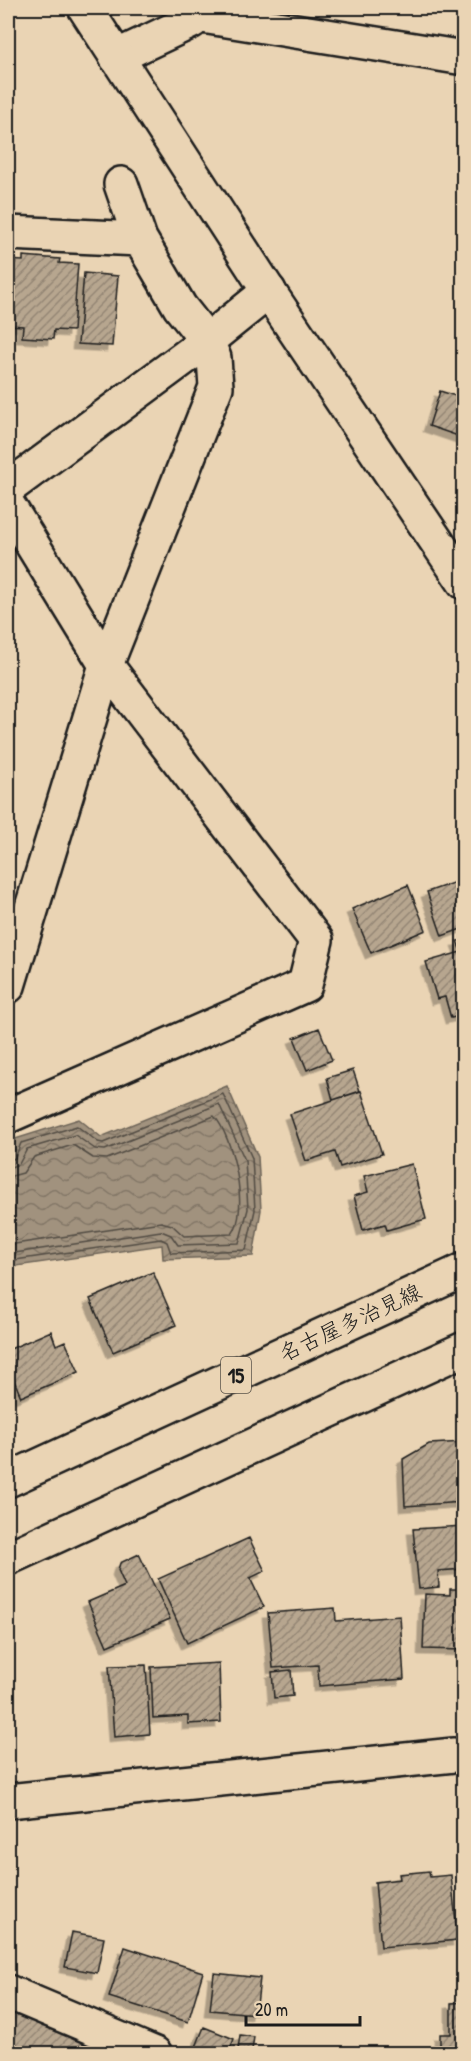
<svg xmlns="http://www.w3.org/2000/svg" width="471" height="2061" viewBox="0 0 471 2061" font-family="'Patrick Hand','Klee One',sans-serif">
	<defs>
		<pattern id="water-waves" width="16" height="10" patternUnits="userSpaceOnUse" patternTransform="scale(1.5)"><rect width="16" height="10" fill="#a1927e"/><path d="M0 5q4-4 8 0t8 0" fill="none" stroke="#827666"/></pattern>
		<pattern id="building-hatch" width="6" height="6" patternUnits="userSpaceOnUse" patternTransform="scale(1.5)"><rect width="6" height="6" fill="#b7a68f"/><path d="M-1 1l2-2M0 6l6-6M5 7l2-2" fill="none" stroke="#948674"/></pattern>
		<filter id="shadow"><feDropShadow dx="-5.5" dy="5.5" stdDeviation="0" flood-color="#0004"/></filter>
	</defs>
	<rect width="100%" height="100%" fill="#ead4b4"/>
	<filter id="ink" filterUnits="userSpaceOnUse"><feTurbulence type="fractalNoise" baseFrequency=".0167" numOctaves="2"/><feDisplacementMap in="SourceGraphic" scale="12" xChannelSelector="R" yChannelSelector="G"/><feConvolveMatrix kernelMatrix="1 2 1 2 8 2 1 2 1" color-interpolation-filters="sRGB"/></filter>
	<g filter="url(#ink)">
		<path fill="url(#water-waves)" stroke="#6c6357" stroke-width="1.5" d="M227,1086L258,1157L261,1210L253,1256L163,1259L162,1245L10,1267L8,1163L15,1139L79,1119L101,1137Z"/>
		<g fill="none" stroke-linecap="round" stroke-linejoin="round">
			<path stroke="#514b43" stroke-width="1.5" d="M8,1161L15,1158L21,1143L77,1126L98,1142L103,1143L223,1094L252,1158L255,1210L246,1250L171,1253L167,1242L161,1239L8,1261
				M8,1168L19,1164L27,1149L75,1135L95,1149L105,1150L219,1104L245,1160L248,1209L239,1243L178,1245L171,1235L161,1231L8,1254
				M8,1177L23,1173L34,1157L73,1145L93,1158L107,1159L214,1116C233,1136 250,1211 232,1234L184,1236L172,1225L161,1222L8,1245"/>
		</g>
		<path fill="url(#building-hatch)" stroke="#1c1c1c" stroke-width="1.5" filter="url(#shadow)" d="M23,256L60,259L59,263L78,264L73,331L54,330L53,339L22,337L23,326L8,325V260L23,261Z
			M84,273L118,276L112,346L78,344Z
			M440,391L462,398L464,391V438L429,426Z
			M464,879V928L442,936L427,892Z
			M408,885L426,930L371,953L352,909Z
			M464,940V1015L451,1018L445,997L437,999L426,962L461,952L457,941Z
			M319,1028L332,1060L307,1070L294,1038Z
			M353,1070L360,1091L333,1100L327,1078Z
			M361,1091L382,1154L340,1167L335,1152L306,1161L290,1114Z
			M412,1164L426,1219L387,1230L385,1224L363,1230L354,1196L368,1192L364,1176Z
			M153,1272L176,1325L113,1352L90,1299Z
			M51,1331L56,1345L65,1341L79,1372L21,1397L8,1366L11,1365L8,1350Z
			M464,1442V1502L405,1506L403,1459L429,1444Z
			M464,1526V1569L438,1571L439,1587L419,1589L413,1529Z
			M249,1538L265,1571L250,1578L264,1607L187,1643L158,1579Z
			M139,1554L170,1619L107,1646L88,1602L125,1586L118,1570L120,1563Z
			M450,1589H464V1650L423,1649L425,1594L450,1595Z
			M335,1608L336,1621L400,1616L404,1679L319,1686L318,1665L273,1668L268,1613Z
			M219,1663L221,1722L188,1724V1716L153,1718L151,1667Z
			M146,1665L150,1734L114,1737L109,1666Z
			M291,1670L293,1696L274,1698L272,1672Z
			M429,1871L430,1877L451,1875L458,1940L381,1947L375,1882L400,1879L399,1874Z
			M72,1932L104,1938L97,1973L65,1967Z
			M125,1947L203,1972L188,2022L109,1997Z
			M214,1973L260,1978L256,2014L210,2010Z
			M464,2002V2054H440V2034H451V2003Z
			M8,2011L112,2054H8Z
			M204,2027L234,2039L228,2054L194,2052Z
			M240,2035L254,2037L252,2050L238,2049Z"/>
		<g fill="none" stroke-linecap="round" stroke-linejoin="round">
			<defs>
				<path id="minor" d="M116,57L192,21L196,15L464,58
					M8,233L140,239
					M8,488L207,341L269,291
					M8,505L106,665L316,940L305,985L8,1116
					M8,986L106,665L216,387L214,358L207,341L180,307L140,239L121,184
					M8,1801L454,1755
					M8,1992L155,2054"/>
				<path id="tertiary" d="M85,8L273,298L464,582"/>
				<path id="primary" d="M8,1480L464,1270
					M8,1558L464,1349"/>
			</defs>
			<use href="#minor" stroke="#1c1c1c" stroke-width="38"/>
			<use href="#tertiary" stroke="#1c1c1c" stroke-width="38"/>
			<use href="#primary" stroke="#1c1c1c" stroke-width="38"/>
			<use href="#minor" stroke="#ead4b4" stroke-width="33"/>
			<use href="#tertiary" stroke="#ead4b4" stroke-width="33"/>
			<use href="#primary" stroke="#ead4b4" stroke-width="33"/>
		</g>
	</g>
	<g text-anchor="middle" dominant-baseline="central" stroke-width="5" stroke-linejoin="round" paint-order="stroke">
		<rect fill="#ead4b4" stroke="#5a534a" stroke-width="1.5" x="221" y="1357" width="30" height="36" rx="4.5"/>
		<g font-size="21" font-weight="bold" fill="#1c1c1c">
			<text x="236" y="1375">15</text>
		</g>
		<g font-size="22" fill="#1c1c1c" stroke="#ead4b4">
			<text transform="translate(350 1322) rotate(-25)">名古屋多治見線</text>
		</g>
	</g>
	<rect width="471" height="2061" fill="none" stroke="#ead4b4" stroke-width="30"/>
	<rect x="15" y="15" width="441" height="2031" fill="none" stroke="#1c1c1c" stroke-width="2" filter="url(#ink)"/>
	<path d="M246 2016v9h114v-9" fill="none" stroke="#1c1c1c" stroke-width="3"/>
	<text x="255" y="2016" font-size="18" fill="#1c1c1c" stroke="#ead4b4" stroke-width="4.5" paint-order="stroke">20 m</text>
</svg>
